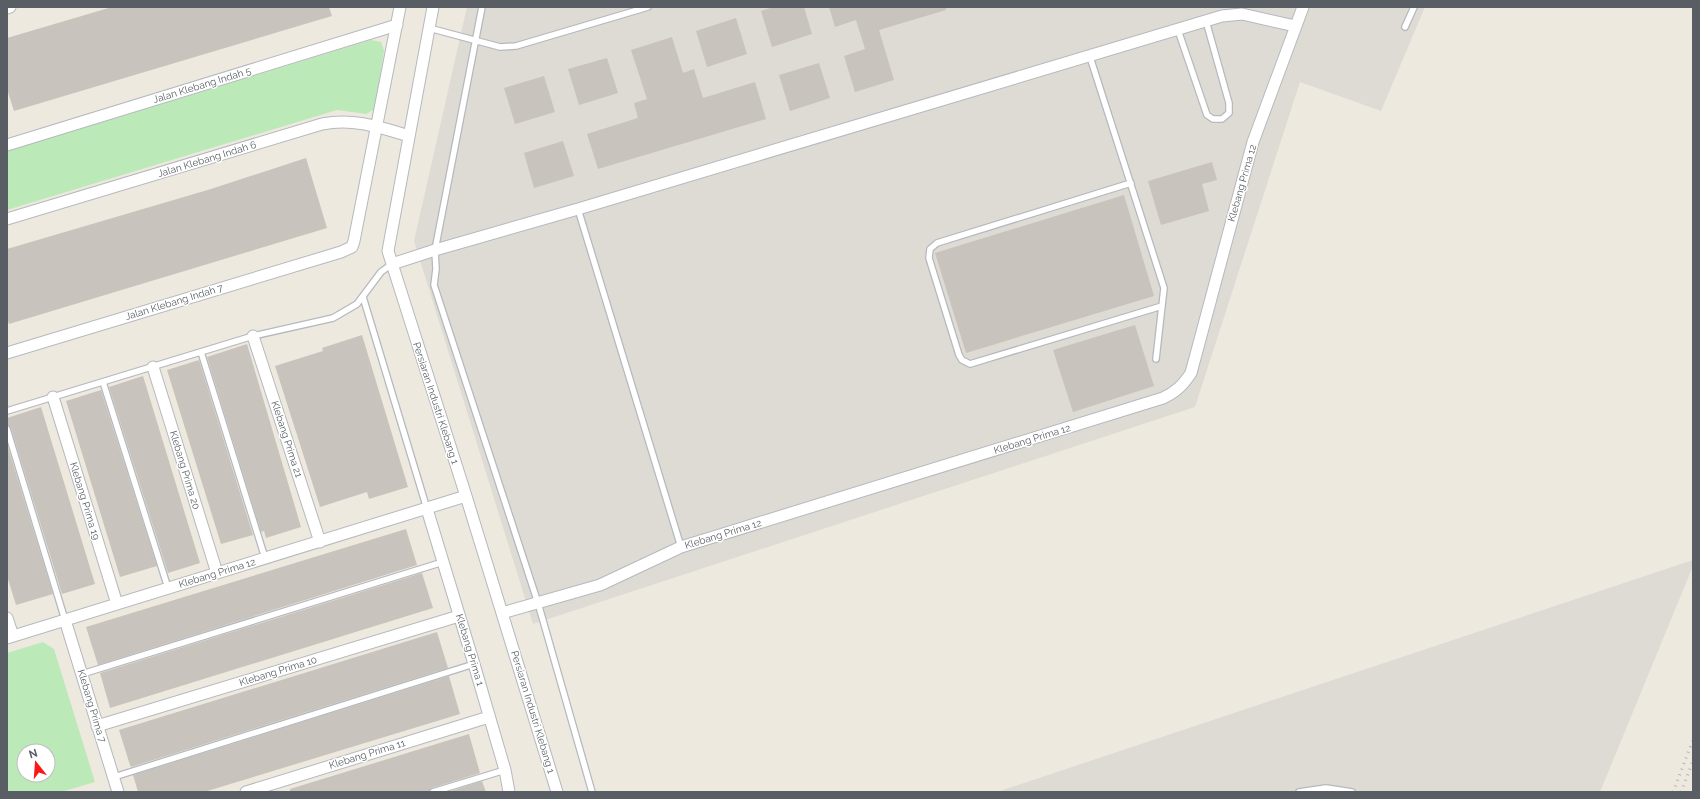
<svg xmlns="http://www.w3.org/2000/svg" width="1700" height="799" viewBox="0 0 1700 799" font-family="Raleway,sans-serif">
	<rect width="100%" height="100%" fill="#eee9df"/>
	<path fill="#dedbd4" d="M467,7H1425L1381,111L1300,82L1195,407L533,624L414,241Z
		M1693,560V566L1600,792H997Z"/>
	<path fill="#bce9b8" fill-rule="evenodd" d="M371,40L381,42L384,51L375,109L366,114L337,110L7,210V151Z
		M43,642L54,649L95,782L61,792H7V653ZM24,751H48V775H24Z"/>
	<path fill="#c8c3bc" d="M112,7H329L332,16L14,111L7,89V38Z
		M773,7H804L812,34L772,47L761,11Z
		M829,7H946V10L879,30L894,80L855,92L844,56L865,49L856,20L835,27Z
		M736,18L747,54L707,67L696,31Z
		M672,37L683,73L694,69L703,98L755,82L766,119L598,169L587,134L638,118L634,103L647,99L631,50Z
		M607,58L618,93L579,105L568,69Z
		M819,63L830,98L790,111L779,75Z
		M544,76L555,112L515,124L504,88Z
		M563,141L574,176L534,188L524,153Z
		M306,158L327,228L9,324L7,318V249L211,189Z
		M1212,162L1217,180L1202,184L1209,211L1161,225L1148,181Z
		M1124,195L1154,296L966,353L935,253Z
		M1135,325L1154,386L1073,412L1053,350Z
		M362,335L408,487L369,499L367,492L320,507L275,366L323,351L322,348Z
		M247,344L301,527L266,538L264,531L261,532L207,357Z
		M199,360L253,535L221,544L167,370Z
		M143,376L200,563L168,573L109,387Z
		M101,390L157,566L120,577L66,401Z
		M41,407L95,584L62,594L11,428L7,425V418Z
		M7,444L53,594L16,605L7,576Z
		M406,529L417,565L98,665L86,627Z
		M422,573L433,608L110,708L100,673Z
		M437,632L448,668L131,767L130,765L119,730Z
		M449,676L460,714L204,792H138L133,775Z
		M469,734L480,773L432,788L429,792H290V789Z
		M482,781L486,792H448Z"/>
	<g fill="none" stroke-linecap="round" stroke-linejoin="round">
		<defs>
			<path id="lane" d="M482,7L435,250L436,269L434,285L538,603L592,792
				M1405,27L1414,7
				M429,28L500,47L516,46L648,7
				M1178,30L1207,115L1213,119H1222L1229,113V103L1206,21
				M1090,57L1164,288L1156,359
				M1131,183L937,243L930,249L929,258L959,355L962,360L970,364L1162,306
				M578,209L681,547
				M363,297L427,509
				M201,352L265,558
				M103,382L168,588
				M7,411L253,336L333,318L357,304L381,272L392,264
				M7,429L65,620
				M82,674L443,562
				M114,777L474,664
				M433,792L505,770
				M1299,792L1326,788L1352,792"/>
			<path id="street" d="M433,7L388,251L466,496L557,792
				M7,8L10,7
				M7,145L397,25
				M7,219L322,124C354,118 379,127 409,136
				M392,264L435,250L578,209L1222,16L1242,14L1295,26
				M253,336L320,542
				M7,353L341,252L352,247L354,241L400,7
				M153,367L217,573
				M53,397L117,604
				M427,509L474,664L505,770L509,792
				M502,613L600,585L681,547L1163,398C1176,392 1183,385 1191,373L1253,142L1303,7
				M7,618L13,636
				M65,620L118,792
				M7,638L466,496
				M97,726L459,616
				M246,792L489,717"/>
		</defs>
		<use href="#lane" stroke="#b5b9be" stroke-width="8"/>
		<use href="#street" stroke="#b5b9be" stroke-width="13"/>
		<use href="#lane" stroke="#fff" stroke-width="5.5"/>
		<use href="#street" stroke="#fff" stroke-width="11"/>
		<path stroke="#b2b3b4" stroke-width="3" stroke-dasharray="1 5" stroke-linecap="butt" d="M1673,792L1693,740
			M1681,792L1693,761"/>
	</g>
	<g text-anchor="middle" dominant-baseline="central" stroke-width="3" stroke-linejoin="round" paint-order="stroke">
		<g font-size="10" fill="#585e63" stroke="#fff">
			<text transform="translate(202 85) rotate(-17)">Jalan Klebang Indah 5</text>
			<text transform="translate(207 159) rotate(-17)">Jalan Klebang Indah 6</text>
			<text transform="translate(1242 183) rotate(-74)">Klebang Prima 12</text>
			<text transform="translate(174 302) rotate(-17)">Jalan Klebang Indah 7</text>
			<text transform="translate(436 403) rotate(72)">Persiaran Industri Klebang 1</text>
			<text transform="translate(287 439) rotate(72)">Klebang Prima 21</text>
			<text transform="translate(1032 439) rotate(-17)">Klebang Prima 12</text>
			<text transform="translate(185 470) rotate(73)">Klebang Prima 20</text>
			<text transform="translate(85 501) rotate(73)">Klebang Prima 19</text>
			<text transform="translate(723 534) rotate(-17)">Klebang Prima 12</text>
			<text transform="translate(217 573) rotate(-17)">Klebang Prima 12</text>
			<text transform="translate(470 650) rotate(73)">Klebang Prima 1</text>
			<text transform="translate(278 671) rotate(-17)">Klebang Prima 10</text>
			<text transform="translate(92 706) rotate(73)">Klebang Prima 7</text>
			<text transform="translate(533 712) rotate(73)">Persiaran Industri Klebang 1</text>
			<text transform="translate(367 754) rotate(-17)">Klebang Prima 11</text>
		</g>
	</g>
	<rect width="1700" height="799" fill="none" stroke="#585e63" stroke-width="16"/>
	<g transform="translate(36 763) rotate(343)"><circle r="19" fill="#ffffff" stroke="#bcbfc1"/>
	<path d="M0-3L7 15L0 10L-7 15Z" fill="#fc1717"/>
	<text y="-6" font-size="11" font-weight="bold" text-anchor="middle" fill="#585e63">N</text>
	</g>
</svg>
